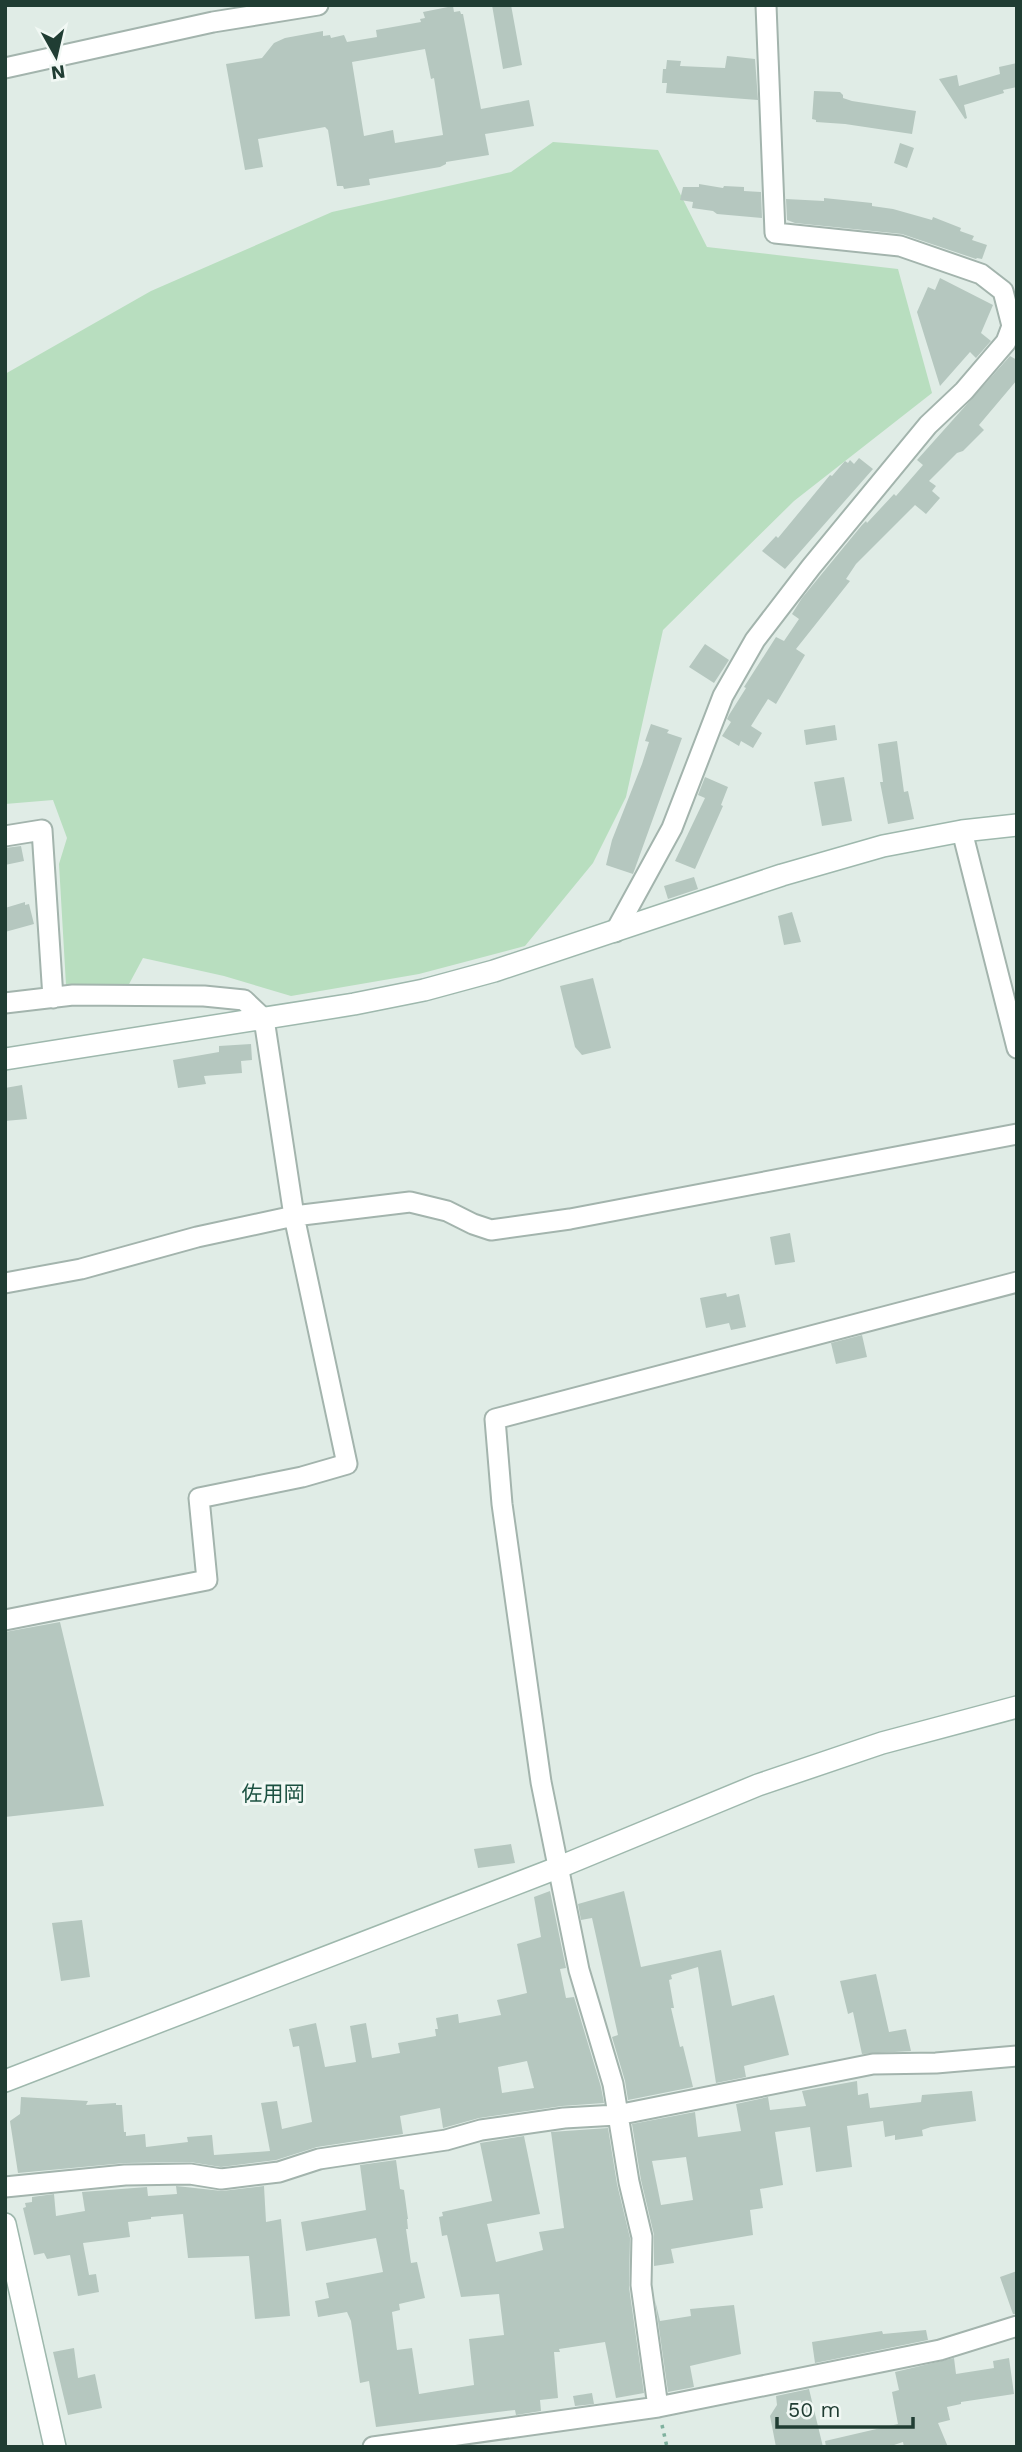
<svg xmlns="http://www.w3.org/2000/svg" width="1022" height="2452" viewBox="0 0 1022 2452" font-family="'Work Sans','Noto Sans JP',sans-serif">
	<rect width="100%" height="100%" fill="#e0ece6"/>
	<path fill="#b8debf" d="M553,142L658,150L707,247L898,269L932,393L794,501L663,630L626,797L593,863L525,946L419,974L291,996L224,976L143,958L128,986L66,985L59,864L67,838L53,800L5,804V374L151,291L332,212L511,172Z"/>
	<path fill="#b5c7bf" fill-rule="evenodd" d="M492,5H511L522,65L503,69Z
		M453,6L454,12L460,11L461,14H463L481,109L529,100L534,126L485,134L489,155L446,162V164L440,167L369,179L370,185L344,189L343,186H337L328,130L325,127L258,139L263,167L245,170L226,64L262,58L274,43L285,38L323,31V36L330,35L331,38L344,35L347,42L377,37L376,30L421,22L420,19L425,18L423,12ZM425,49L431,79L434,78L443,135L395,143L393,130L364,136L352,62Z
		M727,56L755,59L758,100L666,93L667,83H662L663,69H666L667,60L681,61L680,66L725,68Z
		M1017,63V87L1003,90L1004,93L964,105L967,118L965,119L939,79L957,75L959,86L1000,74L999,67Z
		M814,91L840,92L843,95V98L852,101L916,111L912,134L845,124L816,122V120L812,119Z
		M900,143L914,148L907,168L894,163Z
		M699,184L723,188L724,186L744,187V191L761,192L762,218L717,214L713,211L692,208L693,202L680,200L683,187H699Z
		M824,198L872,203V206L893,209L932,220L933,217L961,228L960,231L974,236L972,240L987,245L982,259L977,258L976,259L902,234L795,223L787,220L786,199L824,201Z
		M940,278L993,305L981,333L991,341L976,358L970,352L940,386L917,312L928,287L935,290Z
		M1010,356L1017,360V380L979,425L984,430L963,451L957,453L929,481L936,486L932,491L940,498L926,514L915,505L856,564L846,579L850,581L796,649L805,655L776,704L768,699L751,726L762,733L753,748L741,741L739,746L722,736L731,722L727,719L729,715L746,688L744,687L776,637L784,641L799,619L792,614L802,598L862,525L866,521L867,523L894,494L896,496L923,465L917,460Z
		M859,458L873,469L785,569L762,551L776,536L778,538L830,475L832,476L845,461L848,463L850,460L854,464Z
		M705,644L729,660L714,683L689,667Z
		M651,724L669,730L667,733L682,738L633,874L606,865L612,840L642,764L649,742L645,741Z
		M835,725L837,740L806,745L804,730Z
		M897,741L904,792L908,791L914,819L888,824L880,782H883L878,744Z
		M705,777L728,787L721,805L723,806L695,869L675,861L705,798L698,795Z
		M844,777L852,821L822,826L814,782Z
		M21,846L24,861L5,865V848Z
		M694,877L698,889L668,899L664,886Z
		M25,902V905L29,904L34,924L5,932V908Z
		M792,912L801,942L784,945L778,916Z
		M593,978L611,1048L582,1055L575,1047L560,986Z
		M251,1044L252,1060L241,1061L242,1073L204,1076L206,1084L178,1088L173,1060L219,1052V1046Z
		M22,1085L27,1119L5,1121V1088Z
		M790,1233L795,1262L775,1265L770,1237Z
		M726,1293L727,1297L739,1294L746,1327L731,1330L729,1323L706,1328L700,1298Z
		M862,1335L867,1357L836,1364L831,1343Z
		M60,1622L104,1806L5,1817V1632Z
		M511,1844L515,1863L478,1868L474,1849Z
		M550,1891L566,1968L560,1969L566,1998L574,1997L601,2087L604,2103L562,2106L479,2118L443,2128L440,2108L400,2116L403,2134L317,2147L276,2160L221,2167L190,2162L125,2163L18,2173L10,2121L20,2114L21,2097L88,2101L86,2105L116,2103V2105H122L124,2132H126V2136L145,2134L146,2147L188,2142L187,2137L212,2135L214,2155L270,2151L261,2103L277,2101L282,2129L312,2122L299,2046L293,2047L289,2029L316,2023L325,2067L356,2062L350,2026L366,2023L372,2058L400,2053L398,2043L436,2036L435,2029H438L436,2018L458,2014L459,2023L501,2015L497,2000L527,1993L517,1944L541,1937L534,1897ZM527,2061L534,2088L502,2093L498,2067Z
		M624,1891L641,1967L721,1950L732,2006L774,1995L789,2055L744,2066L746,2077L716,2083L698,1967L671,1975L672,1979L669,1980L674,2008H671L680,2047L683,2046L693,2087L628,2100L625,2081L612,2037L618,2035L592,1918L581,1920L578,1904Z
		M82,1920L90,1977L61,1981L52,1923Z
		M876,1974L889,2032L906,2029L911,2051L862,2054L853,2012L848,2014L840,1981Z
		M857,2081L858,2095L868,2093L870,2108L921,2102L922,2095L972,2091L976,2121L931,2127L922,2130L923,2136L895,2140V2135L885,2137L883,2121L847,2126L852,2167L816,2172L810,2127L775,2132L783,2185L760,2189L763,2208L750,2210L753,2235L671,2249L674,2263L654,2266V2235L641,2180L632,2124L695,2112L698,2137L741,2131L736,2104L768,2097L770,2110L806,2106L802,2091ZM686,2157L693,2200L661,2205L652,2161Z
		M608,2128L617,2184L630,2238L629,2287L644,2393L616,2398L605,2342L559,2349L560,2352H554L558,2398L540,2400L541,2411L516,2415L515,2410L376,2427L369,2381L360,2383L351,2321L347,2312L318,2317L315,2301L329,2298L326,2283L383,2272L376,2238L306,2251L301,2222L366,2210L360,2165L396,2160L400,2189L404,2190L408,2219H407L408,2229H406L411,2263L417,2262L425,2298L399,2304L400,2310L392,2312L397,2350L412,2348L419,2394L474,2385L469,2339L504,2335L499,2294L461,2297L447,2235L442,2236L439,2217L443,2216L442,2212L492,2201L480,2143L524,2136L540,2214L487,2224L496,2262L543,2250L539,2232L564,2228L551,2132Z
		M176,2186L222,2191L264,2186L266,2222L281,2219L290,2316L255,2319L249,2256L188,2258L183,2214L151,2217V2219L128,2222L130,2237L83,2243L89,2275L96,2274L99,2292L78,2296L70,2255L47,2259L44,2253L34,2255L23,2208L26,2207L25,2203L32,2202V2197L54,2194L56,2216L85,2211L82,2192L147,2187L148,2196L177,2194Z
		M1017,2271V2314H1013L1000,2277Z
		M655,2300L660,2321L691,2316L690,2309L734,2305L741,2354L690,2366L694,2387L668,2392Z
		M926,2330L928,2340L815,2363L812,2342L882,2331L883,2334Z
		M74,2348L78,2378L95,2374L102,2408L68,2415L53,2352Z
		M954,2358L956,2374L994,2368L993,2361L1009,2358L1014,2394L961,2402V2404L947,2407L950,2420L938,2423L948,2447H904L903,2442L888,2447H826L825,2441L898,2424L892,2392L899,2390L895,2372Z
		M809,2389L823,2447H776L770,2416L777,2405L776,2396Z
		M592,2393L594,2404L575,2406L573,2396Z"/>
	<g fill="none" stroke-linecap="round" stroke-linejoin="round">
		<defs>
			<path id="street" d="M5,68L213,22L318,5
				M962,831L1017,1048
				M5,836L42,830L53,998
				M615,932L672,828L723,696L755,640L811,567L928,425L964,391L1006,342L1012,326L1003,291L981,274L900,246L775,233L766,5
				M5,1003L73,995L204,996L244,1000L264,1019L294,1216L347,1464L302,1477L199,1498L207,1580L5,1620
				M5,1283L81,1269L197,1237L294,1216L410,1202L447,1211L473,1224L491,1230L570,1219L1017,1134
				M5,2187L125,2175L190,2174L221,2179L279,2172L319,2159L446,2140L481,2130L564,2118L617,2115L873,2064L936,2063L1017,2056
				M658,2407L641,2285L642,2237L629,2182L613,2084L579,1970L541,1782L502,1504L495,1419L1017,1282
				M373,2447L658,2407L940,2350L1017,2326"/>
			<path id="secondary" d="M5,1059L354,1004L424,990L494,971L782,875L883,846L962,831L1017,825
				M5,2081L557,1868L758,1785L882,1743L1017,1707
				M5,2224L55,2447"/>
		</defs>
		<use href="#street" stroke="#a3b4ad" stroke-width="23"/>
		<use href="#secondary" stroke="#9eb8ad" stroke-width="24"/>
		<path stroke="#7fb19e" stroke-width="3.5" stroke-dasharray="3.5 5" stroke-linecap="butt" d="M662,2425L667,2447"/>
		<use href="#street" stroke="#fff" stroke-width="19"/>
		<use href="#secondary" stroke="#fff" stroke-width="21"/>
	</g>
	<g text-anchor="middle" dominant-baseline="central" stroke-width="6" stroke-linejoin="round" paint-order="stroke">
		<g font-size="21" fill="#1b5040" stroke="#f1f8f4">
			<text x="273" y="1793">佐用岡</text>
		</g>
	</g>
	<rect width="1022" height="2452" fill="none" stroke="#203d33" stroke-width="14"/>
	<g transform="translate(56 56) rotate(172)" stroke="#f1f8f4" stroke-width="5" paint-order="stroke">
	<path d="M0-5L12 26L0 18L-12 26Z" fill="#203d33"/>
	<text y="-10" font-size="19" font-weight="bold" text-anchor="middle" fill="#203d33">N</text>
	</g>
	<path d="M777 2417v10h136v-10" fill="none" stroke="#203d33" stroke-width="3.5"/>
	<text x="788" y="2417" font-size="21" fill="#203d33" stroke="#f1f8f4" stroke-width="5" paint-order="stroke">50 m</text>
</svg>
